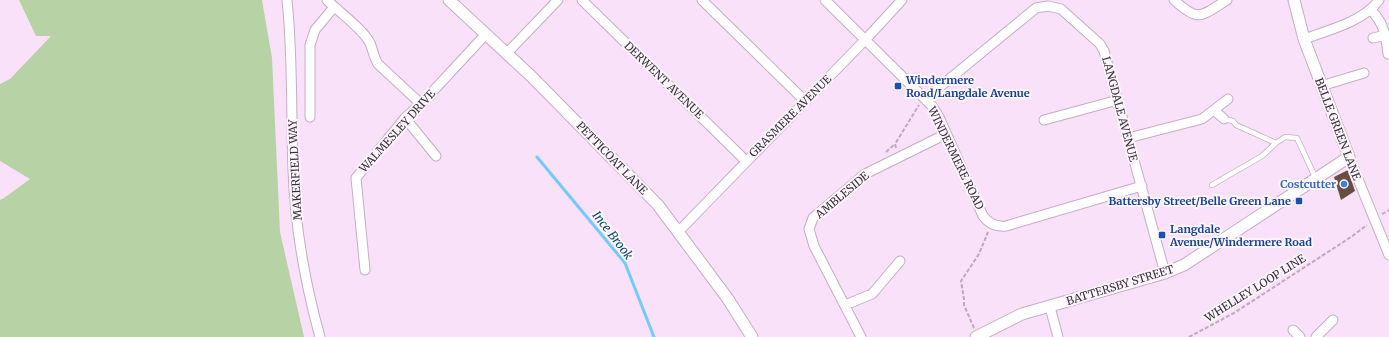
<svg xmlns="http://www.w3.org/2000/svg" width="1389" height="337" viewBox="0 0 1389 337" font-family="Merriweather,serif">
	<rect width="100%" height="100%" fill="#f9e1f9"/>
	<path fill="#b7d2a4" d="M19,0H262L272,58L280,232L304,337H0V200L4,198L30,179L0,161V84L10,79L51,36H36Z"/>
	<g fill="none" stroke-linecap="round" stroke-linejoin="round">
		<path stroke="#73cbfa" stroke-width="3" d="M537,157L625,263L654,337"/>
	</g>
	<path fill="#684d42" d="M1348,170L1355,191L1341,200L1334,177Z"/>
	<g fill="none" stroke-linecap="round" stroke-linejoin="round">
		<defs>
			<path id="service" d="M1224,119L1233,121L1236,125L1276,143L1285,137L1297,138L1316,179
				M1212,185L1262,156L1276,143"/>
			<path id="minor" d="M287,0C293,56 291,113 293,170C295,226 305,283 320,337
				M327,0C339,12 363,29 370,43C373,50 374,58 378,64L421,104
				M582,0L746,161
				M702,0L805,101
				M825,0L932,106L939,117L983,216C989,224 996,227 1006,226L1142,186
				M1174,0C1199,23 1201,16 1227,0
				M1371,10C1384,23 1386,36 1388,54
				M1373,38L1386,35
				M1304,39C1329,30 1363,22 1379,0
				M507,53L558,0
				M1321,86L1364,73
				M925,99L1036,8L1048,6L1061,9L1100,44L1104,51L1165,273
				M1214,110L1224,119
				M310,117V45L315,30L334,7
				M405,118L436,156
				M1044,120L1118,100
				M1128,138L1202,119L1228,99
				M1349,157L1389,255
				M678,232L866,39L902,0
				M365,270L356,178L405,118L421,104L486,34
				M845,305L872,294L900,261
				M1050,307L1058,337
				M1293,330L1300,337
				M861,337L814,246L809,229L813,218L865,174L946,134
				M1316,337L1333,320"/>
			<path id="tertiary" d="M449,0L531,76L658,205L728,299L752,337
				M976,337L1022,314L1165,273L1184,265L1349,157L1304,39L1294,0"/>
		</defs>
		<use href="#service" stroke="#c5adc4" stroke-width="6"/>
		<use href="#minor" stroke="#c5adc4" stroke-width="11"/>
		<use href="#tertiary" stroke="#c5adc4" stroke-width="13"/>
		<path stroke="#beaabe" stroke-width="2" stroke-dasharray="4 2" stroke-linecap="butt" d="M896,148L895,144L919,105
			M886,152L895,144
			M1382,214L1389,210
			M974,328L964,305V299L961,281L979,254L988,232
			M1189,337L1234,313L1351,237L1367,225"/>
		<use href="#service" stroke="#fff" stroke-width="4.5"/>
		<use href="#minor" stroke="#fff" stroke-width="9"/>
		<use href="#tertiary" stroke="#fff" stroke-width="11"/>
	</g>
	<g fill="#1a4fb4" stroke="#fdf4fd" stroke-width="1.5">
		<rect x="894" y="82" width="8" height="8" rx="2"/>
		<rect x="1295" y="197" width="8" height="8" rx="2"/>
		<rect x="1158" y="231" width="8" height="8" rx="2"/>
	</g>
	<circle fill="#3f7fe0" stroke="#fdf4fd" stroke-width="1.5" cx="1344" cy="184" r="4"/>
	<g text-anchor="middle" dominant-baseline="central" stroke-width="4" stroke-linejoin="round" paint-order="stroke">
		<g font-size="11" fill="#393039" stroke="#fdf4fd">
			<text transform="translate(664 80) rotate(44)">DERWENT AVENUE</text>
			<text transform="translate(1120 109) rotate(75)">LANGDALE AVENUE</text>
			<text transform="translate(790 116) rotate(-45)">GRASMERE AVENUE</text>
			<text transform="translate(1338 129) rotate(69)">BELLE GREEN LANE</text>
			<text transform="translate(397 131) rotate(-48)">WALMESLEY DRIVE</text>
			<text transform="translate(612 158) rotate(46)">PETTICOAT LANE</text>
			<text transform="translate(956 158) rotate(64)">WINDERMERE ROAD</text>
			<text transform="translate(295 170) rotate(-93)">MAKERFIELD WAY</text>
			<text transform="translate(842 195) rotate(-40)">AMBLESIDE</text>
			<text transform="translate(1120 285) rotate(-17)">BATTERSBY STREET</text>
			<text transform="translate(1255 288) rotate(-32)">WHELLEY LOOP LINE</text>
		</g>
		<g font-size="11" font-weight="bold" fill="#164399" stroke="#fdf4fd" text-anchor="start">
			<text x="906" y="80">Windermere<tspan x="906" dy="13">Road/Langdale Avenue</tspan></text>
			<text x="1291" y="201" text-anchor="end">Battersby Street/Belle Green Lane</text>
			<text x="1170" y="229">Langdale<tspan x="1170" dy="13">Avenue/Windermere Road</tspan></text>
		</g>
		<g font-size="11" font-weight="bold" fill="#366cbe" stroke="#fdf4fd" text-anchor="end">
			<text x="1336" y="184">Costcutter</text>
		</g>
		<g font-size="12" font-style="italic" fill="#004d6c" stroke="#fdf4fd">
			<text transform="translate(613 235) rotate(52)">Ince Brook</text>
		</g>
	</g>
</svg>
